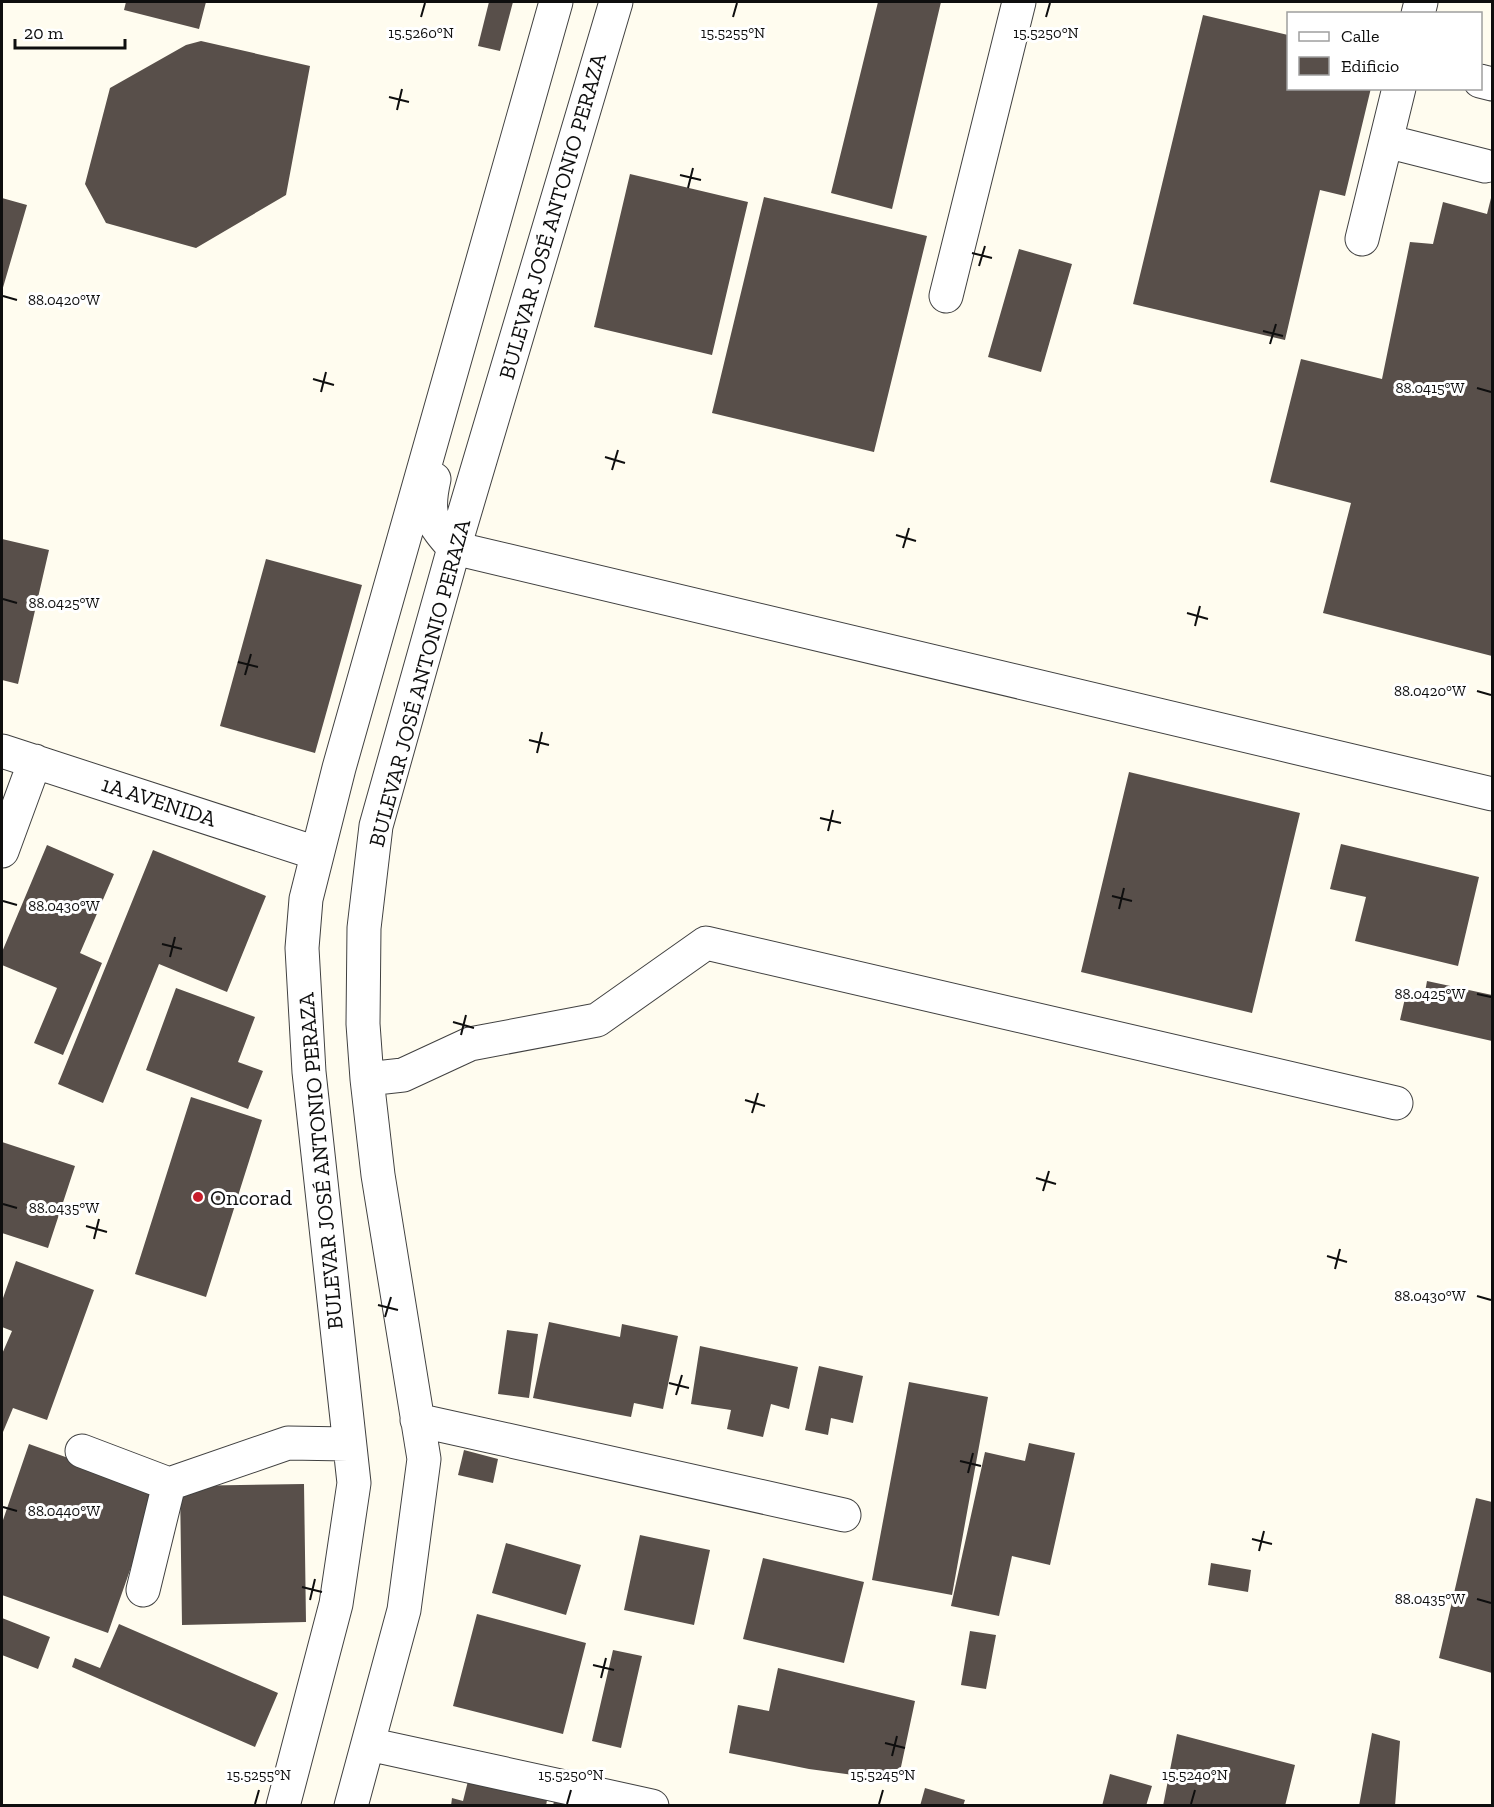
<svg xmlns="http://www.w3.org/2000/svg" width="1494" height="1807" font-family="'Zilla Slab',serif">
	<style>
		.building { fill: #584f4a }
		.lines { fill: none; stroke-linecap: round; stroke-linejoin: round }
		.minor-casing { stroke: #414141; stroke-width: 35 }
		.minor { stroke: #fff; stroke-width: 33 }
		.ticks { fill: none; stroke: #0e0e0e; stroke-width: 2 }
		.poi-dot { fill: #c71d2a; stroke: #fff; stroke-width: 2 }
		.labels { text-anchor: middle; stroke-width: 6; stroke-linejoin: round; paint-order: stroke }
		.street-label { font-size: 22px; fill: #0e0e0e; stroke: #fff }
		.poi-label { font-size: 22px; fill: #0e0e0e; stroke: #fff; text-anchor: start }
		.ticks-label { font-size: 15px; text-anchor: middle; fill: #0e0e0e; stroke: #fff; stroke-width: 6; stroke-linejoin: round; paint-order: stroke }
	</style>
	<rect width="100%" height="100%" fill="#fffcef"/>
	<path class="building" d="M126,2H206L199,29L124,10Z
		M489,2H513L500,51L478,46Z
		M878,2H941L892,209L831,193Z
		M1203,15L1288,35V88H1371L1345,196L1320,190L1285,340L1133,304Z
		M201,41L310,66L286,195L196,248L106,223L85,184L110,88L186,45Z
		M630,174L748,202L712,355L594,327Z
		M1492,194V656L1323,613L1351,503L1270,482L1301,359L1382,379L1410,242L1433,244L1443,202L1487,214Z
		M764,197L927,236L874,452L712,413Z
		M2,198L27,205L2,291Z
		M1019,249L1072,264L1041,372L988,357Z
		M2,539L49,550L18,684L2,680Z
		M266,559L362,585L315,753L220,726Z
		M1129,772L1300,813L1252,1013L1081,972Z
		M1341,844L1479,877L1458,966L1355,941L1366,897L1330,889Z
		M47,845L114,874L80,953L102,963L63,1055L34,1043L57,988L2,965V952Z
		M153,850L266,896L227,992L159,964L103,1103L58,1084Z
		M1427,981L1492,995V1041L1400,1020L1406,994L1424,998Z
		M176,988L255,1017L238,1062L263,1071L248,1109L146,1070Z
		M191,1097L262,1120L206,1297L135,1274Z
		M2,1142L75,1166L48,1248L2,1233Z
		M16,1261L94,1290L47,1420L13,1408L3,1432L2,1354L12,1331L2,1327V1301Z
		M549,1322L620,1337L622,1324L678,1336L663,1409L634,1403L631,1417L533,1398Z
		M507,1330L538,1334L529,1398L498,1394Z
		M700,1346L798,1367L789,1409L771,1404L763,1437L727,1429L731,1410L691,1404Z
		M819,1366L863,1376L853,1423L831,1418L828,1435L805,1430Z
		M909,1382L988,1397L952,1595L872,1580Z
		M1029,1443L1075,1453L1050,1565L1012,1556L999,1616L951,1606L985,1452L1025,1461Z
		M29,1444L158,1490L108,1633L2,1595V1523Z
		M464,1450L498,1459L493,1483L458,1475Z
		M304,1484L306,1622L182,1625L180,1486Z
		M1476,1498L1492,1502V1673L1439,1658Z
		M640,1535L710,1550L694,1625L624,1610Z
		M506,1543L581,1565L566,1615L492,1593Z
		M763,1558L864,1582L844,1663L743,1639Z
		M1211,1563L1251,1570L1248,1592L1208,1585Z
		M477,1614L586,1643L563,1734L453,1706Z
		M2,1618L50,1637L38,1669L2,1655Z
		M119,1624L278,1693L255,1747L72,1667L75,1658L100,1668Z
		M970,1631L996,1635L986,1689L961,1685Z
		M613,1650L642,1656L621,1748L592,1741Z
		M778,1668L915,1701L898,1781L809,1769L729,1753L738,1705L769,1711Z
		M1372,1733L1400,1741L1395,1806H1359Z
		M1177,1734L1295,1765L1285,1806H1163Z
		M1110,1774L1152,1786L1146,1806H1102Z
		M468,1781L547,1800L546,1806H451L452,1798L463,1801Z
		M925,1788L965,1800L963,1806H920Z
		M554,1801L570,1804L569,1806H553Z"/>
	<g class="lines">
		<defs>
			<path id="minor" d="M1418,14L1421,2
				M1480,81L1492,84
				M1386,141L1485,166
				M1362,239L1399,88
				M946,296L1019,2
				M434,479C426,515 431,522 454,548L1492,794
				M2,751L316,853
				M2,851L35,761
				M367,1079L403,1075L470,1044L597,1020L706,943L1396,1103
				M417,1420L844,1515
				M82,1451L169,1484
				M143,1590L169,1484L288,1443L348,1444
				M368,1744L652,1806
				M283,1806L336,1604L354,1483L309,1072L302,948L306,899L339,768L556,2
				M351,1806L404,1610L424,1459L378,1175L367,1079L363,1024L364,928L376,826L454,548L616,2"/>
		</defs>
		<use href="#minor" class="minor-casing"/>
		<use href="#minor" class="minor"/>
	</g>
	<path class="ticks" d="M421,17L425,3M733,17L737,3M1046,17L1050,3M389,97L409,102M397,110L402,89M680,175L701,180M688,188L693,168M972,253L992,258M979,266L985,246M3,296L17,300M1263,331L1283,336M1270,344L1276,324M313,379L334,385M1477,388L1491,392M321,392L326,372M605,457L625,463M612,470L618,450M896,535L916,541M903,548L909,528M3,599L17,603M1187,613L1208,619M1195,626L1200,606M238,662L258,667M245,675L251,654M1477,691L1491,695M529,740L549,745M537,753L542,732M820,818L841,823M828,831L833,810M1112,896L1132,901M3,901L17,905M1119,909L1124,888M162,944L182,949M170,957L175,937M1477,994L1491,997M453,1022L474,1028M461,1035L466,1015M745,1100L765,1106M752,1113L758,1093M1036,1178L1056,1184M1043,1191L1049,1171M3,1204L17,1208M86,1226L107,1232M94,1239L99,1219M1327,1256L1347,1262M1335,1269L1340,1249M1477,1296L1491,1300M378,1305L398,1310M385,1317L391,1297M669,1383L689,1388M676,1395L682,1375M960,1461L981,1466M968,1473L973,1453M3,1507L17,1511M1252,1539L1272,1544M1259,1551L1264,1531M302,1587L322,1592M1477,1599L1491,1603M310,1600L315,1579M593,1665L614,1670M601,1678L606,1658M885,1743L905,1748M892,1756L897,1736M255,1804L259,1790M567,1804L571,1790M879,1804L883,1790M1191,1804L1195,1790"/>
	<circle class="poi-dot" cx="198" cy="1197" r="6"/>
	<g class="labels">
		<g class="street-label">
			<text transform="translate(552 216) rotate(-74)" y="8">BULEVAR JOSÉ ANTONIO PERAZA</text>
			<text transform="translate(419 683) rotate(-75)" y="8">BULEVAR JOSÉ ANTONIO PERAZA</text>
			<text transform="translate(159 801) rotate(18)" y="8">1A AVENIDA</text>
			<text transform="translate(320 1161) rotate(-95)" y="8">BULEVAR JOSÉ ANTONIO PERAZA</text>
		</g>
		<g class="poi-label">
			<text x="210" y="1205">Oncorad</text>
		</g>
	</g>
	<g class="ticks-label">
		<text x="733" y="38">15.5255°N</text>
		<text x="1046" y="38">15.5250°N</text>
		<text x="421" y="38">15.5260°N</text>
		<text x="64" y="305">88.0420°W</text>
		<text x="1430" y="393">88.0415°W</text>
		<text x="64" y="608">88.0425°W</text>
		<text x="1430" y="696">88.0420°W</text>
		<text x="64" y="911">88.0430°W</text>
		<text x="1430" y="999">88.0425°W</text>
		<text x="64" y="1213">88.0435°W</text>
		<text x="1430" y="1301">88.0430°W</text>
		<text x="64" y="1516">88.0440°W</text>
		<text x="1430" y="1604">88.0435°W</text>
		<text x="259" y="1780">15.5255°N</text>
		<text x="571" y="1780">15.5250°N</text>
		<text x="883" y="1780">15.5245°N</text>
		<text x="1195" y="1780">15.5240°N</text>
	</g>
	<rect width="1494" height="1807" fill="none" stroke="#0e0e0e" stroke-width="6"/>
	<rect x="1287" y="12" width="195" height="78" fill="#ffffff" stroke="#9f9f9f" stroke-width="1.5"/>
	<rect x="1299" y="32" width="30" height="9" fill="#ffffff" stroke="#9f9f9f" stroke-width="1.5"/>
	<text x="1341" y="42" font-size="18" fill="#0e0e0e">Calle</text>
	<rect x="1299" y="57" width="30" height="18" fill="#584f4a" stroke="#9f9f9f" stroke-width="1.5"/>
	<text x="1341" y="72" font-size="18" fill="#0e0e0e">Edificio</text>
	<path d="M15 39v9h110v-9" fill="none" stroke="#0e0e0e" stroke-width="3"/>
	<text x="24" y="39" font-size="18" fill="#0e0e0e" stroke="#ffffff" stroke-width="4.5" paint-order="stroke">20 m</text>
</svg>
